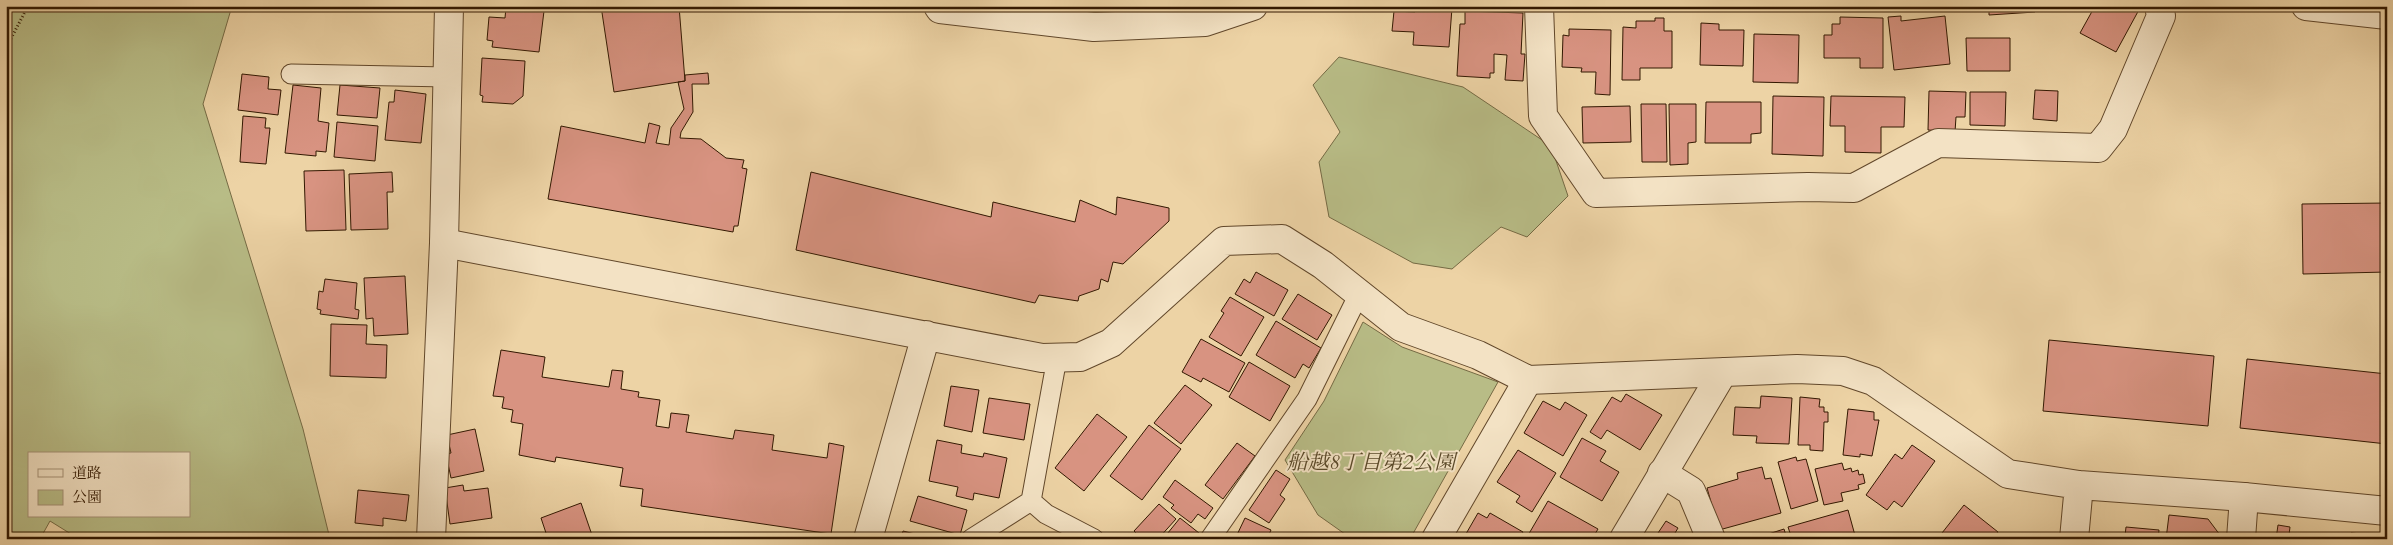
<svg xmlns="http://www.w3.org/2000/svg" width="2393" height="545" font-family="Cardo,'Noto Serif JP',serif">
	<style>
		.green { fill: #b8bc86; stroke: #756a44; fill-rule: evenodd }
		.building { fill: #d89381; stroke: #321801 }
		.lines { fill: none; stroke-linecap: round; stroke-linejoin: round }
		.service-casing { stroke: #61472a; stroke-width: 21 }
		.minor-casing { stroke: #61472a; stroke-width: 30 }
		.tertiary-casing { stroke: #61472a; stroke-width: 30 }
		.path { stroke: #321801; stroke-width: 3; stroke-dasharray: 1 2.5; stroke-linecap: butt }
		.service { stroke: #f3e2c4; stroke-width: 19 }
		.minor { stroke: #f3e2c4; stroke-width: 28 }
		.tertiary { stroke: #f3e2c4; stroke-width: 28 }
		.labels { text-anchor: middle; stroke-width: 4; stroke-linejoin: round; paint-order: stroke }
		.park-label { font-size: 21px; font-style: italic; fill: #5a4929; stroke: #f3e2c4 }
	</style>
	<rect width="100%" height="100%" fill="#edd3a5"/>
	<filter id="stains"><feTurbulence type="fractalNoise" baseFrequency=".004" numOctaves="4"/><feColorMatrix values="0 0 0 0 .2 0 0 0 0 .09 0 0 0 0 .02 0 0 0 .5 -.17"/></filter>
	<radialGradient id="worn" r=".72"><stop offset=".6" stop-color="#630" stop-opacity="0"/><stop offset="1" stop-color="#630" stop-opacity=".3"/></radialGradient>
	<path class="green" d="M6,6H232L203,104L303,429L330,539H79L50,521L40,539H6ZM29,454H189V516H29Z
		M1339,57L1463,87L1551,146L1568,196L1527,237L1501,227L1452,269L1413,263L1329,217L1319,162L1340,132L1313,85Z
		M1363,322L1402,347L1498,382L1410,539H1352L1318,515L1285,460L1324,401Z"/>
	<path class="building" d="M601,6H679L685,81L614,92Z
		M1416,6L1452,8L1449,47L1413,45L1414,32L1392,31L1394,11L1415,12Z
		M1989,6H2034L2035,12L1989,15Z
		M2095,6H2141L2116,52L2080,33Z
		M506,7L544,11L539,52L492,47L493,41L487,40L489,17L505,18Z
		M1465,11L1523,13L1521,54H1525L1523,81L1505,80L1507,55L1494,54V73H1490V78L1457,76L1460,24H1465Z
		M1901,16V21L1945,16L1950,64L1894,70L1888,17Z
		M1840,17L1883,18V68H1860V58H1824V35H1832V24H1840Z
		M1655,18H1664V31H1672V68H1640V80H1622L1623,27L1636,28V21H1655Z
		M1701,23L1719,24V30H1744L1743,66L1700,65Z
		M1569,29L1611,30L1610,95L1595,94L1596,72H1581L1582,68L1562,67L1563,35L1569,36Z
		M1754,34L1799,35L1798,83L1753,82Z
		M1966,38H2010V71H1967Z
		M482,58L525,61L523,96L513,104L482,102L483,96L480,95Z
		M708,73L709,84H692L693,112L681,132L680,138L701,139L726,158L744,160L742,168L747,169L738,226H734L733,232L548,199L561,126L645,143L649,123L660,126L656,143L669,145L671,128L684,109L678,82L685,81V75Z
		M242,74L269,77L268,89L281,90L278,115L238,110Z
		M293,85L321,88L318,121L329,123L326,152L316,151V156L285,153Z
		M340,85L380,88L377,118L337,115Z
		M395,90L426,94L421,143L385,140L389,102H394Z
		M2035,90L2058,91L2057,121L2033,119Z
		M1929,91L1966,92L1965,117H1956L1955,132L1928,130Z
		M1970,92H2006L2005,126L1970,125Z
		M1773,96L1824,97L1823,156L1772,154Z
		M1831,96L1905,97L1904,127H1881V153L1845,152V126H1830Z
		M1706,102H1761V133L1751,134V143H1705Z
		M1641,104H1666L1667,162H1642Z
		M1669,104H1696V142L1688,143V164L1670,165Z
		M1630,106L1631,142L1583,143L1582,107Z
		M243,116L266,118L265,128H270L266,164L240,162Z
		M337,122L378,126L375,161L334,157Z
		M344,170L346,230L306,231L304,171Z
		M392,172L393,192H387L388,229L351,230L349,174Z
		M811,172L991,217L993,202L1075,222L1080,200L1116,215L1117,197L1169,208V221L1123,264L1113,262L1108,282L1101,279L1099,289L1079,296L1078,301L1039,295L1035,303L796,250Z
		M2387,203V272L2303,274L2302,204Z
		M1256,272L1288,290L1274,316L1235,294L1244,279L1250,283Z
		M405,276L408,334L374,336L373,318L366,319L364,278Z
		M325,279L357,283L355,309L359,310L358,319L320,314L321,310L317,309L319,291L323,292Z
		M1298,294L1332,315L1317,340L1282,319Z
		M1230,297L1264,317L1241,356L1209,337L1224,313L1221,311Z
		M1276,321L1321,348L1309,368L1303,364L1295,378L1256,355Z
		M331,324L367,325L366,344L387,345L386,378L330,376Z
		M1201,339L1245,363L1229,392L1203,378L1201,382L1182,372Z
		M2049,340L2214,356L2208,426L2043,411Z
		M501,350L545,357L542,377L609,387L612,370L623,371L621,389L639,392L638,397L660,400L656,426L669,428L671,413L689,415L686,432L733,439L735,430L774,435L772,450L827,458L829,443L844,446L831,534L641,506L643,489L620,486L623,468L556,457L555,462L519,455L523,424L511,422L513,410L502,408L504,397L493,396Z
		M2247,359L2387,374V444L2240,428Z
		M1249,362L1290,386L1270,421L1229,397Z
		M1185,385L1212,405L1181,444L1154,423Z
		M951,386L979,390L972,432L944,426Z
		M1626,394L1662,415L1640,450L1607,430L1601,439L1590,432L1612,397L1621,402Z
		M1761,396L1792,398L1789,444L1756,443L1757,436L1733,435L1735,407L1760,408Z
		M1800,397L1820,399L1819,407H1824V412H1828V422H1824L1823,451L1810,450V445H1798Z
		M989,398L1030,404L1024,440L983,433Z
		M1543,401L1560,410L1565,402L1587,415L1563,456L1524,433Z
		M1848,409L1874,412V420H1879L1872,456L1860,454V457L1843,455Z
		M1097,414L1127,437L1084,491L1055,468Z
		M1149,425L1181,449L1142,500L1110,476Z
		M475,429L484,471L451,478L446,454L451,453L447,435Z
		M1582,438L1606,451L1600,461L1619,472L1602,501L1560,477Z
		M937,440L962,445L961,453L983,457L984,453L1007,458L999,498L974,493L973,500L956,496L958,487L929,481Z
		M1237,443L1255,456L1223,499L1205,485Z
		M1912,445L1935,461L1902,507L1894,501L1887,510L1866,495L1895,454L1902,459Z
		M1518,450L1556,473L1532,512L1516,502L1520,496L1497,482Z
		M1796,457L1797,461L1806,459L1818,501L1791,509L1778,462Z
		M1842,463L1844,470L1851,468L1852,472L1858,470L1859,475L1863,474L1865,483L1858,485L1859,489L1841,493L1843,501L1824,505L1815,469Z
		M1762,467L1765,479L1771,478L1781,513L1719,530L1707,488L1738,479L1737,473Z
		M1276,470L1290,479L1280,495L1285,499L1269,523L1249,510Z
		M1175,480L1213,508L1205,519L1198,514L1191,523L1171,508L1174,505L1163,497Z
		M463,485L464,491L488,488L492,518L450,524L445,488Z
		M358,490L409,495L406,521L383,518V526L355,523Z
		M918,496L967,510L960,535L910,521Z
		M1548,501L1598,529L1592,539H1530L1527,537Z
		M581,503L593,538L530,539L546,533L541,518Z
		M1159,504L1176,519L1158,539H1142L1134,531Z
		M1964,505L1998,532L1993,539H1949L1942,533Z
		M1848,510L1856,539H1792L1788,527Z
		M1478,513L1487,518L1490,513L1523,532L1518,539H1463Z
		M2169,515L2208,519L2223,539H2166Z
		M1180,518L1199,533L1194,539H1163Z
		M1245,518L1271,530L1267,539H1235Z
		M1666,521L1678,528L1675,533L1685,539H1654Z
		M2278,525L2290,527L2289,535L2326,539H2276Z
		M2126,527L2159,530L2158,539H2117L2118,535L2125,536Z
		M1784,529L1787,539H1753Z
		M903,531L935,539H901Z
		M2351,533L2383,536L2382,539H2350Z"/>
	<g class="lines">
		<defs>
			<path id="service" d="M291,74L448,77
				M1057,358L1031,501L1046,514L1094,539
				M971,539L1031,501
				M1210,539L1307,399L1359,294"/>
			<path id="minor" d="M938,6L940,9L1094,27L1205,22L1253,6
				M1539,6L1543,116L1596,193L1808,187L1854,188L1938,143L2098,148L2113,129L2161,16L2159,6
				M2306,6L2387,15
				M1662,473L1691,491L1711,539
				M431,539L444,243L449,6
				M1436,539L1528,380
				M2241,539L2244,497"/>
			<path id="tertiary" d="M444,243L1042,358L1080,357L1111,343L1224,241L1282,239L1323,265L1401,327L1478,355L1528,380L1797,369L1843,371L1873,381L2008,474L2079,485L2244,497L2387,511
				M868,539L926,335
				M1624,539L1723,372
				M2074,539L2079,485"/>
		</defs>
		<use href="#service" class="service-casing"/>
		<use href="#minor" class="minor-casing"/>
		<use href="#tertiary" class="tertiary-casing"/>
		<path class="path" d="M6,48L28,6"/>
		<use href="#service" class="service"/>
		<use href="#minor" class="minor"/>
		<use href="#tertiary" class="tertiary"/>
	</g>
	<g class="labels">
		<g class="park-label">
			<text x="1371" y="469">船越8丁目第2公園</text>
		</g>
	</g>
	<rect width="2393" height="545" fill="none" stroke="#edd3a5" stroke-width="25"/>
	<rect x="8" y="8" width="2378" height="530" fill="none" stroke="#321801" stroke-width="2.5"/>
	<rect x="12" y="12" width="2368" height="520" fill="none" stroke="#321801"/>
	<rect x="28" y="452" width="162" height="65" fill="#f3e2c4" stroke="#a69176"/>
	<rect x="38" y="469" width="25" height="8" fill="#f3e2c4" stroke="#a69176"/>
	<text x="72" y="478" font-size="15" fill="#321801">道路</text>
	<rect x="38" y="490" width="25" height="15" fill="#b8bc86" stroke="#a69176"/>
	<text x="72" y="502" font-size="15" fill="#321801">公園</text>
	<rect width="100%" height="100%" filter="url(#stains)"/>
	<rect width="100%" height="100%" fill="url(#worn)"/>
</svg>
